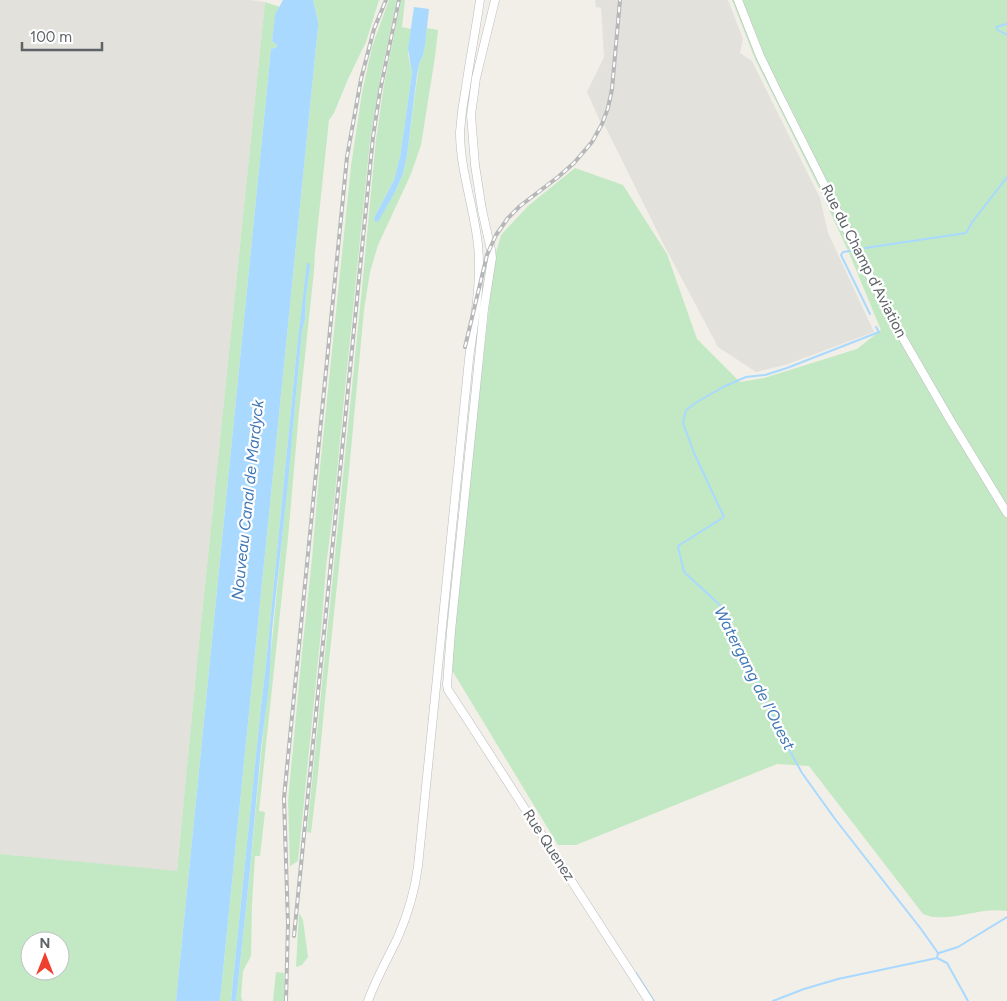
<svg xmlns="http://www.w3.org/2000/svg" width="1007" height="1001" font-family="Figtree,sans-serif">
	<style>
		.industrial { fill: #e2e1db }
		.green { fill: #c3e9c4; fill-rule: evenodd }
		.water { fill: #a9d9ff }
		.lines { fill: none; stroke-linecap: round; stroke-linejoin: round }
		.stream { stroke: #a9d9ff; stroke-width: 2 }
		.minor-casing { stroke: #b9bcc1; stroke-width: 9 }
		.minor { stroke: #fff; stroke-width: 8 }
		.rail-casing { stroke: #b6b7b8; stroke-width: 4 }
		.rail { stroke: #fff; stroke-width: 2; stroke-dasharray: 5.5; stroke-linecap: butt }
		.labels { text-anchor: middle; stroke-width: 4.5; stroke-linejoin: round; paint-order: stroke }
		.street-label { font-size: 15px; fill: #5e6368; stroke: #fff }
		.water-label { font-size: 16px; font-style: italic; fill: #4179b7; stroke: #fff }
	</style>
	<rect width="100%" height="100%" fill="#f1efe7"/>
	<path class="industrial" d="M0,0H250L265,2L198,653L177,872L0,854Z
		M595,0H728L743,39L740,53L752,61L820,198L828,233L874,332L785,365L756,372L718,347L664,245L605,126L600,121L587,92L604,57L601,8L596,7Z"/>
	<path class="green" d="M313,0H379L366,42L348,79L334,113L329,120L315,252L314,271L299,412L288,538L259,811L265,812L260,856H255L252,904L251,956L243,971L241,997L243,1001H236L249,879L298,373L302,331L305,319L306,295L310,267L297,348L266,664L261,706L231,1001H220L318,27V21Z
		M389,0H397L381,74L370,141L344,399L334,504L326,567L321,631L298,861L290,866L288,801L302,652L312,559L318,487L351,166L362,93L372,47Z
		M401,0H405L402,27L411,29L408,54L412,73L400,157L394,180L374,218L395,192L403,174L407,156L419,64L423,55L427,28L438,30L435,57L421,145L411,174L378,245L370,272L364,310L349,471L326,690L317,783L311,833L307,832L362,288L376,139L384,85Z
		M732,0H1007V911C983,907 959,919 935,917C931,917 927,915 923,914L809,766L777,764L576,845H558L447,662L469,486L491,290L495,256L501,235L528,206L575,168L623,185L667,254L697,339L740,382L764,378L857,349L881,330L849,253L822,194L755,59Z
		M265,2L280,7L275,19L272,41L277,45V47L271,49L176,1001H0V854L177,871L198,653ZM30,941H60V971H30Z
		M299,913L303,920L308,957L302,965L296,967Z
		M276,972L284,973V1001H273Z"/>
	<path class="water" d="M283,0H313L318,21V27L220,1001H176L271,49L277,47V45L272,41L275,15Z
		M414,7L429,9L425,45L423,55L419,64L417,75L407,156L403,174L395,192L378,222L375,221L374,218L394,180L400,157L412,73L408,49Z
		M307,263H309L310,267L306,295L305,319L302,331L298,373L287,492L272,631L269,684L261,748L249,879L236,1001H231L261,706L266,664L297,348Z"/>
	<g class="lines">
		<path class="stream" d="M1007,24L996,27L998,30L1007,35
			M865,248L966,233L973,221L1007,177
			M850,251L843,252L841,255L870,314
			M876,327L879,332L787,368L765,375L746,377L723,387L697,402L686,410L683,423L694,453L724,517L678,546L684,572L720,605L737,638L781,735L802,773L835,819L921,929L938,953L937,958L947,963L968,1001
			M939,953L958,947L1007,917
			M636,973L654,1001
			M773,1001L804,989L838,979L937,958"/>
		<defs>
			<path id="minor" d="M495,0L476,78L471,115L475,165L482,210L491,250L492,258L484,309L451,631L447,685L448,690L467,719L649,1001
				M738,0L760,56L776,89L890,316L949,418L1007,513
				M368,1001C376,979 388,958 398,937C408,914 415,890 418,866L469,359C474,321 482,283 478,245C474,207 460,170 460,132C461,117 463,102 466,87C470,58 476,29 480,0"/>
		</defs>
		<use href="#minor" class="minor-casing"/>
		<use href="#minor" class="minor"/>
		<defs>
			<path id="rail" d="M465,347L487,255L496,235L508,218L520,206L558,177L574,163L592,142L602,124L608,108L612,89L620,0
				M294,936L373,137L380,91L399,0
				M286,1001L288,924L284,798L347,157L361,79L374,29L386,0"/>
		</defs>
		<use href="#rail" class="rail-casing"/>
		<use href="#rail" class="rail"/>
	</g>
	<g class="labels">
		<g class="street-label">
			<text transform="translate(864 261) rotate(63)" y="5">Rue du Champ d'Aviation</text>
			<text transform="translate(549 845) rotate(57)" y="5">Rue Quenez</text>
		</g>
		<g class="water-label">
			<text transform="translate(247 500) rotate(-84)" y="6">Nouveau Canal de Mardyck</text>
			<text transform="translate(755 678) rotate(63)" y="6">Watergang de l'Ouest</text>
		</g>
	</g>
	<g transform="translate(45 956)"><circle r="24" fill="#ffffff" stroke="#bfc1c3"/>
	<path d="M0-4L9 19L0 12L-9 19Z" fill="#ef3f2f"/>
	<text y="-8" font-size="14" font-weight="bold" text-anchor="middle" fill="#5e6368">N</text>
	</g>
	<path d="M22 42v8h80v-8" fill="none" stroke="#5e6368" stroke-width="2.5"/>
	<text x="30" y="42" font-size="15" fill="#5e6368" stroke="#ffffff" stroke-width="4" paint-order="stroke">100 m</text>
</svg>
